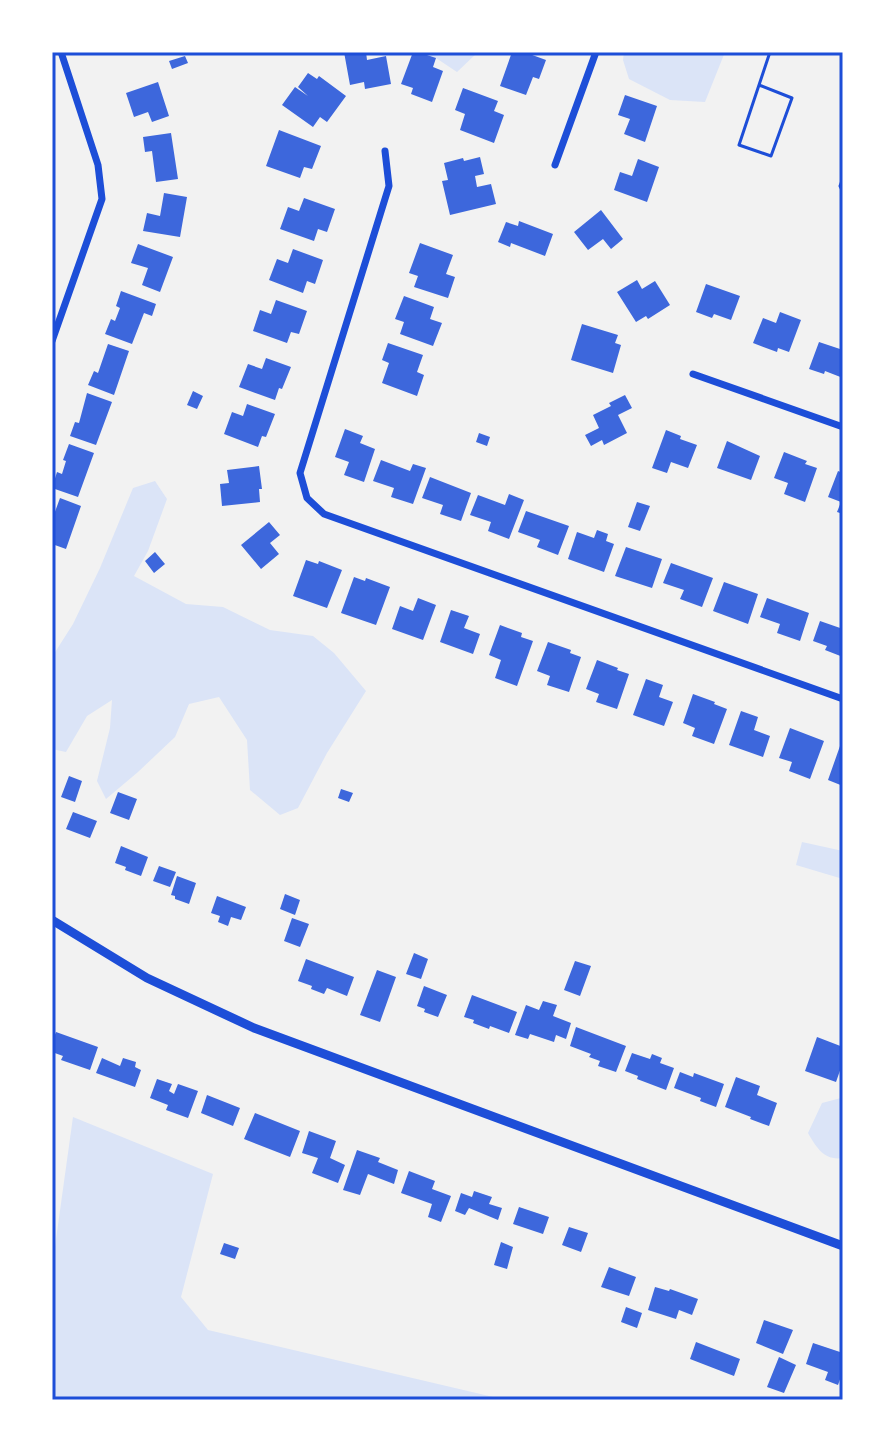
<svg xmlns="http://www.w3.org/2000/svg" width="895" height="1452" font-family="'Fira Sans Condensed',sans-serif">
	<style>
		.green { fill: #dbe4f7 }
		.building { fill: #3d67dc }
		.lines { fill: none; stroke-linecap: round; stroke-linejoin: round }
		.service { stroke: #1d4ed8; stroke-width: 3 }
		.minor { stroke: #1d4ed8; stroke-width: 7 }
		.secondary { stroke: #1d4ed8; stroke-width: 9 }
		.neatline { fill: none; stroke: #1d4ed8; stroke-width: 3 }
	</style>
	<rect width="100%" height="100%" fill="#f2f2f2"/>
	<path class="green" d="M418,52H478L457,72L436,58Z
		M624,52H725L705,102L670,100L629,79L623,60Z
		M155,481L167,499L148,551L134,576L186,604L223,607L270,630L313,636L334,653L366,691L327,753L298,808L280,815L250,790L247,740L219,697L189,704L175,737L138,772L106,799L97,781L110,728L112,700L87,716L66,752L52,749V657L73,624L100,568L133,488Z
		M802,842L843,851V879L796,865Z
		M843,1095V1158C824,1161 816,1147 808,1133L822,1103L841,1098Z
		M73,1117L213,1174L181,1297L208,1330L506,1400H52V1268Z"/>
	<path class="building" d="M344,52H366L367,60L386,56L391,84L365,89L364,82L350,85Z
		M413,52H418L436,58L433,67L443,71L432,102L411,94L413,88L401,84Z
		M512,52H524L546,60L539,79L533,77L526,95L500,86Z
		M185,56L188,63L172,69L169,61Z
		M308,73L317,79L319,76L346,96L327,122L320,117L313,127L282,105L295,87L308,96L298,87Z
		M158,82L169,116L152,122L148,112L134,117L126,93Z
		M463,88L498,101L494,111L504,115L494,143L460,130L465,114L455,110Z
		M625,95L657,106L645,142L624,134L630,119L618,115Z
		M279,130L321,146L312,169L304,167L300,178L266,166Z
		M171,133L178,179L156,182L152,151L145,152L143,137Z
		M480,157L484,174L475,176L477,187L491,184L496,204L450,215L442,181L448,180L444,163L463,158L464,161Z
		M638,159L659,167L647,202L614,190L620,172L632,176Z
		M164,193L187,197L180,237L143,231L147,213L160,216Z
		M304,198L335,209L327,232L318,229L314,241L280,229L288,207L299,211Z
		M601,210L623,239L611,249L603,239L588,250L574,232Z
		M519,221L553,234L545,256L511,243L510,247L498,242L506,222L518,226Z
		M420,243L453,255L446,274L455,277L448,298L414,287L418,276L409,273Z
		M138,244L173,257L160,292L142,285L148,268L131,263Z
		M293,249L323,260L315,284L307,281L303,293L269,280L277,259L288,263Z
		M637,280L642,289L655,281L670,305L648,319L646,316L636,322L617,292Z
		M706,284L740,296L731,320L714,314L712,318L696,312Z
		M121,291L156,304L152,316L144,313L132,344L105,334L111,319L115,321L120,308L116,306Z
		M404,296L434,307L430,319L442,323L433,346L400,334L404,322L395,319Z
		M276,300L307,311L299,334L291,332L287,343L253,331L260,310L271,314Z
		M780,312L801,320L789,352L778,348L777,352L753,343L763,318L776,323Z
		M582,324L618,335L615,343L621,345L613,373L571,360Z
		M819,342L843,350V378L825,371L824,374L809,369Z
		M388,343L423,355L417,372L424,375L417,396L382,383L389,363L382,360Z
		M108,344L129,351L114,395L88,385L94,371L98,373Z
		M266,358L291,367L282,389L279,388L275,400L239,387L248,364L262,369Z
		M193,391L203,396L197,409L187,405Z
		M87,393L112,402L96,445L70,436L75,422L79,423Z
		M625,395L632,408L618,415L627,433L604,445L602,440L591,446L585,435L599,428L593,415L611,406L609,403Z
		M247,404L275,414L266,437L262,436L258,447L224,434L232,412L243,416Z
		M345,429L363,436L360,443L375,449L364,482L344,475L349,462L335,457Z
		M666,430L681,436L680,439L697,445L688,468L671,462L667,473L652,468Z
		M479,433L490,437L487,446L476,442Z
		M727,441L760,456L751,480L717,468Z
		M69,444L94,453L78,497L52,488L57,472L62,474L66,461L63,460Z
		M784,452L807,461L805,464L817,468L805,502L784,494L788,483L774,478Z
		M381,460L410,471L413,464L426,468L413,504L391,497L394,488L373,481Z
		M259,466L262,489H259L260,502L222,506L220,484L229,483L227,470Z
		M838,471L843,473V514L837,512L841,502L828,497Z
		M430,477L471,493L461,521L440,514L443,505L422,498Z
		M509,494L524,500L509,539L488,531L491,522L470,515L478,495L505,505Z
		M60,498L81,506L66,549L52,544V520Z
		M637,502L650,506L640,531L628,527Z
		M526,511L569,526L558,555L537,547L540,540L518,532Z
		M269,522L280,535L270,543L279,554L261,569L241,545Z
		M597,530L608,534L606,541L614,544L604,572L568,559L577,532L594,538Z
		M626,547L662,559L652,588L615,576Z
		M155,552L165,564L154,573L145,561Z
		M306,560L318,564L319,561L342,570L327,608L293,596Z
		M671,563L713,578L702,607L680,599L684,590L663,583Z
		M354,577L365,581L366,578L390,587L376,625L341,613Z
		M724,582L758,594L748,624L713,611Z
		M418,598L436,605L423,640L392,629L400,606L413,611Z
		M767,598L809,613L800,641L777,633L780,624L760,617Z
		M451,610L469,616L464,628L480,634L473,654L440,642Z
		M820,621L843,629V657L825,650L827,646L813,641Z
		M500,625L522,633L521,637L533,641L517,686L495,678L501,660L489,655Z
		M548,642L571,650L570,653L581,657L569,692L547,685L550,676L537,671Z
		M597,660L618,668L617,670L629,674L617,709L596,702L599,694L586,689Z
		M646,679L663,685L659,697L673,702L664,726L633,715Z
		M693,694L715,702L714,704L727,709L714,744L692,736L695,728L683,723Z
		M741,711L758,717L754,730L770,736L763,757L729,745Z
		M790,728L824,741L810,779L789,771L792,762L779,758Z
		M840,746L843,747V786L828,780Z
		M69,776L82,781L75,802L61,797Z
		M341,789L353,793L349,802L338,798Z
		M118,792L137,799L129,820L110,813Z
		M73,812L97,821L90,838L66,829Z
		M121,846L148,857L141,876L125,870L126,867L115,863Z
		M159,866L176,872L170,887L153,881Z
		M177,876L196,883L189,904L175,899V896L171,895Z
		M285,894L300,900L295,915L280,909Z
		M217,896L246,907L241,920L231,917L228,926L218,922L220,916L211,913Z
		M292,918L309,924L300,947L284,941Z
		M414,953L428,959L421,979L406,974Z
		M306,959L354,977L347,996L327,988L324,994L311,989L312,986L298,981Z
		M575,961L591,966L580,996L564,990Z
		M377,970L396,977L380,1022L360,1015Z
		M424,986L447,995L438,1017L424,1012L425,1009L417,1006Z
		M472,995L517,1012L509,1033L490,1026L489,1029L473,1023L474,1020L464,1017Z
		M543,1001L557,1005L553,1016L571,1023L566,1039L556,1035L554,1042L530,1034L528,1039L515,1035L526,1005L539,1010Z
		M576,1027L626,1046L616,1072L598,1066L600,1061L589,1057L591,1054L570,1046Z
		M56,1032L98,1047L90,1070L61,1060L63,1056L52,1052V1042Z
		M817,1037L843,1047V1062L836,1082L805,1071Z
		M632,1053L650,1059L652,1054L662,1058L660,1063L674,1068L666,1090L637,1079L638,1076L625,1071Z
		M102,1058L120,1066L123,1058L136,1062L135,1067L141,1070L135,1087L96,1073Z
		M680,1072L693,1077L694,1073L724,1084L716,1107L700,1101L701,1098L674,1088Z
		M736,1077L760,1086L757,1095L777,1103L769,1126L750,1119L751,1117L725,1107Z
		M157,1079L172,1084L169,1091L174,1094L178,1084L198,1091L188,1118L166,1110L168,1105L150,1098Z
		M207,1095L240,1108L233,1126L201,1113Z
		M255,1113L300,1131L290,1157L244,1139Z
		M309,1131L336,1141L330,1158L345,1165L338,1183L312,1173L318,1158L302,1153Z
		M357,1150L380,1158L378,1162L398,1170L394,1184L368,1174L360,1195L343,1190Z
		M409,1171L435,1181L432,1189L451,1196L441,1222L428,1217L432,1204L401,1193Z
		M474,1191L492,1197L489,1204L502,1208L498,1220L469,1208L465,1215L455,1211L461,1193L472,1197Z
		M519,1207L549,1217L543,1234L513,1224Z
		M569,1227L588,1233L581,1252L562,1245Z
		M501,1242L513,1247L507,1269L494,1265Z
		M224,1243L239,1248L235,1259L220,1254Z
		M609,1267L636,1277L629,1296L601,1287Z
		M655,1287L669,1291L670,1289L698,1299L692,1315L679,1310L676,1319L648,1310Z
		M626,1307L642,1313L637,1328L621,1322Z
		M764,1320L793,1330L783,1354L756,1343Z
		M696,1342L740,1359L734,1376L690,1359Z
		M813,1343L843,1353V1371L838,1385L825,1380L828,1372L806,1364Z
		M779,1357L796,1365L784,1393L767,1387Z"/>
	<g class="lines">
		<path class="service" d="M759,85L792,98L771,156L739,145L770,52
			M843,178L840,186L843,192"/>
		<path class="minor" d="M385,151L389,186L300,473L307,498L324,514L843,699
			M555,165L596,52
			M52,341L102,199L98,165L61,52
			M693,374L843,427"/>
		<path class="secondary" d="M52,920L147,978L254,1028L843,1246"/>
	</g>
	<rect width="895" height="1452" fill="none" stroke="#ffffff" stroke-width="108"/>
	<rect x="54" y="54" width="787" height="1344" class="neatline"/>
</svg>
